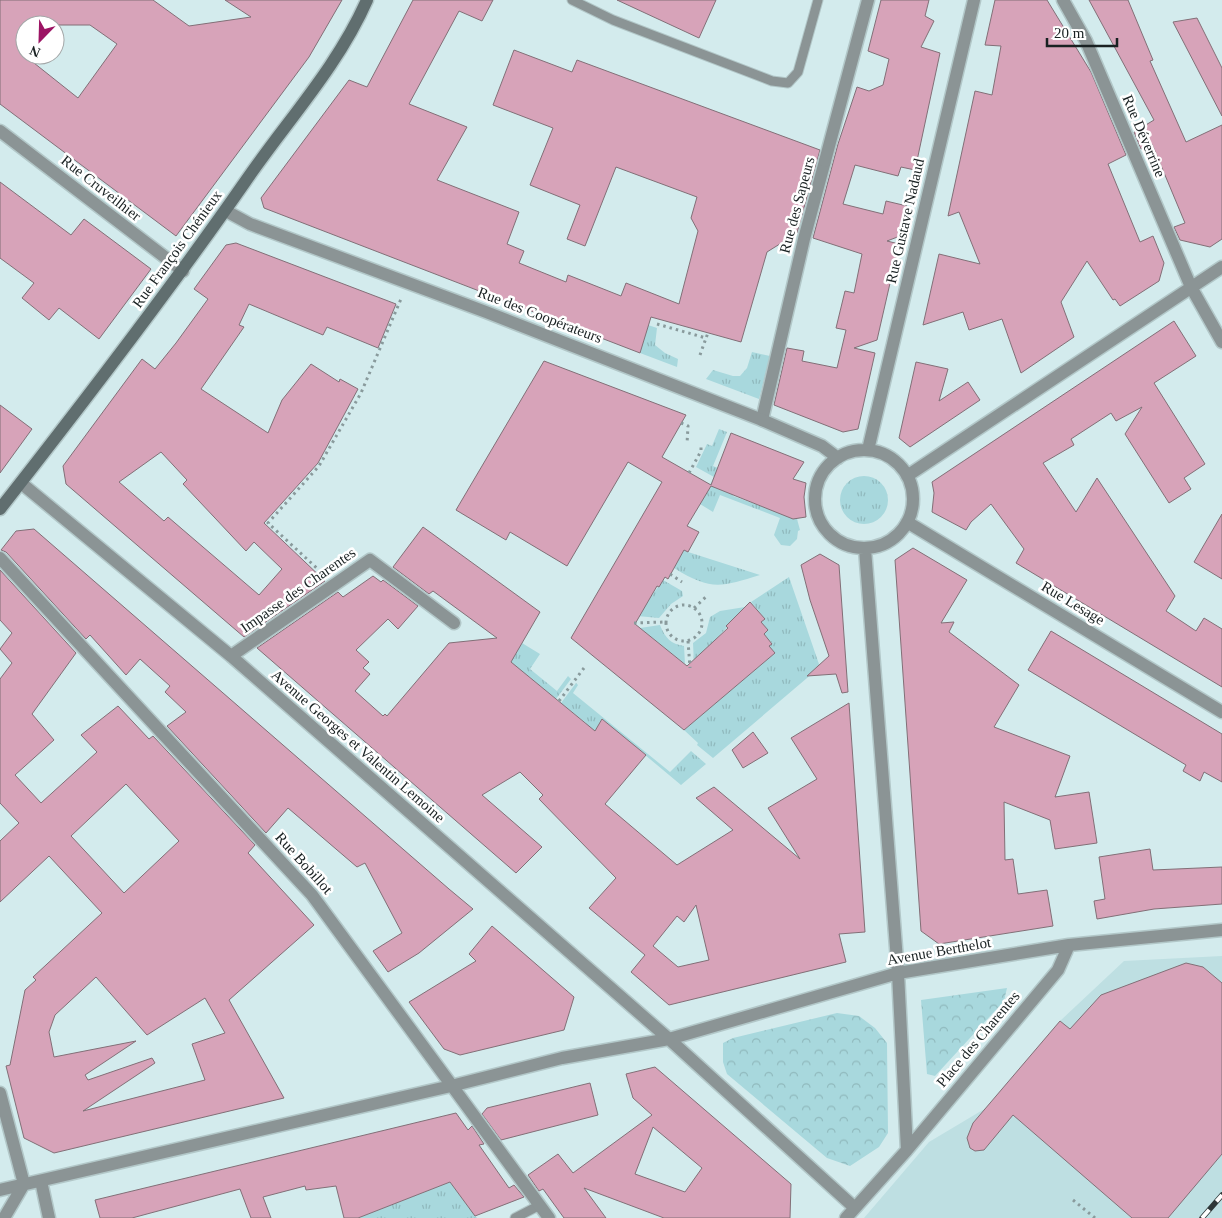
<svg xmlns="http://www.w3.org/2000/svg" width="1222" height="1218" font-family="'Times New Roman',serif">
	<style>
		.built { fill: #bedfe2 }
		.grass { fill: url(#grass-tufts) }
		.park { fill: url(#park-crowns) }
		.building { fill: #d7a3b9; stroke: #826f77; fill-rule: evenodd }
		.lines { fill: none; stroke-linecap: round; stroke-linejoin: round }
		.service-casing { stroke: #b2c7c8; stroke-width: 11 }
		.pedestrian-casing { stroke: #b2c7c8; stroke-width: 15 }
		.minor-casing { stroke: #b2c7c8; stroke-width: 15 }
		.secondary-casing { stroke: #b2c7c8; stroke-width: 15 }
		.path { stroke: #899a9c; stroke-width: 3; stroke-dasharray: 2.5 4; stroke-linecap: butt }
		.service { stroke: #8b9495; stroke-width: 9 }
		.pedestrian { stroke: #8b9495; stroke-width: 12 }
		.minor { stroke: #8b9495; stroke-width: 12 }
		.secondary { stroke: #606e6f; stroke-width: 12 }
		.rail-casing { stroke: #2d3738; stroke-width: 5.5 }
		.rail { stroke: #fff; stroke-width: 4; stroke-dasharray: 11; stroke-linecap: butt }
		.labels { text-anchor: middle; stroke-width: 5; stroke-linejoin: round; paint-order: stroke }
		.street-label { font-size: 15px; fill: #192122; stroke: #fff }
	</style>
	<defs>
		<pattern id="grass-tufts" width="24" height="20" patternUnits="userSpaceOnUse" patternTransform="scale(1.25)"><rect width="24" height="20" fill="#a8d8dd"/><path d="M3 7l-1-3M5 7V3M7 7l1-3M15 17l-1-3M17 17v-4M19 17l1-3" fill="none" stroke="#90b9bd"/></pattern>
		<pattern id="park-crowns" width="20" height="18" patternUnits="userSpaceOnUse" patternTransform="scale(1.25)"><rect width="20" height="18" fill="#a8d8dd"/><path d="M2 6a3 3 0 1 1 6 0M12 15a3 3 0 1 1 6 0" fill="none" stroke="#90b9bd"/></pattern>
	</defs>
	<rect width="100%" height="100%" fill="#d3ebed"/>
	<path class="built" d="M1222,956V1218H864L929,1142L986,1108L1060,1021L1124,961Z"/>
	<path class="grass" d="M648,325L657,328L655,345L665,353L678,359L677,367L640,353Z
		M752,352L770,356L759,399L706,379L713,370L733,376H740L747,368Z
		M719,429L727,432L713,466L743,478L733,496L797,519L800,530L798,531L797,539L790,546L781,545L774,535L780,518L720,495L713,512L700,504L714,477L696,467L707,444L712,446Z
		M840 500a24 24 0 1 1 48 0a24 24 0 1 1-48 0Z
		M684,550L688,552L760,575C721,587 711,591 674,568Z
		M789,577L820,667L713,758L697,745L698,743L684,730L775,653L769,646L772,643L764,634L768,630L761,622L765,619L751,602Z
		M663,580L682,591L683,596L671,604L659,618L637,616Z
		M745,607L694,664L693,643L706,633L710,617L720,611Z
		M660,625C665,638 671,644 684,646L685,664L640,628Z
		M522,643L540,654L530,669L557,691L568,676L571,679L556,699L526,674L498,707L559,756L586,723L561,703L576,683L578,685L573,693L670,772L691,751L706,764L681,785L602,719L556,797L476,720Z
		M450,1182L477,1218H358Z"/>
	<path class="park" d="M1007,988L1004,1001L935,1076L927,1074L921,1000Z
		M837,1013L859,1016L875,1028L887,1043L888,1133L879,1147L850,1166L827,1158L727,1074L723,1062V1043L733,1038Z"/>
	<path class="building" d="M0,0H153L189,26L251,17L225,0H342L309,57L176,236L0,104ZM25,25H90L117,44L78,98L29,59L33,55H25Z
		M413,0H493L482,21L459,11L409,104L467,127L437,180L519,212L507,244L524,251L519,263L566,282L568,275L621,296L626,283L679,304L698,231L691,218L697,197L616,167L585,246L567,239L580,205L530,185L553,128L493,105L514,50L572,72L577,60L820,150L797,233L787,231L783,242L767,252L741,342L651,317L640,353L264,208L261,198L349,80L367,87Z
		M617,0H716L699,38Z
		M881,0H929L925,16L934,21L921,47L940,53L915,170L901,167L898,176L855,165L843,204L883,214L886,201L907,206L900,236L887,241L899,244L877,340L854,348L875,353L858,429L843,432L774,405L787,348L804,351L802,361L837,368L846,330L836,328L845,291L854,293L862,254L813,238L838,144L857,87L869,91L883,85L889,59L868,51Z
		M995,0H1047L1091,72L1126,155L1108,164L1140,242L1153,236L1164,263L1159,281L1120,306L1115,299L1113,300L1087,261L1061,302L1074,337L1021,373L1002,319L969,330L963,312L923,325L939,254L980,264L959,212L948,216L975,91L992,95L1001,46L985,45Z
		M1089,0H1128L1153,60L1150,61L1186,142L1222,125V239L1210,247L1180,240L1174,227L1185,223L1152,144L1141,149L1134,132L1154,120Z
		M1197,18L1222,68V116L1173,22Z
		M0,182L71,235L84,219L151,269L99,339L59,308L49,320L22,298L34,283L0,258Z
		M236,243L396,304L378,348L327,327L323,335L249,304L239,325L244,327L201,389L268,433L282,400L311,364L339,382L340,379L358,389L318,463L264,523L325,581L244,637L66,484L63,466L142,359L155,369L176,343L208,299L194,289L226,245ZM161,452L187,480L183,484L246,551L254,542L282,569L259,595L168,517L164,521L119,482Z
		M1174,321L1196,356L1154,383L1205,464L1184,478L1191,489L1169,503L1125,434L1142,407L1116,421L1111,413L1071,439L1074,445L1043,463L1076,512L1097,478L1175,596L1166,611L1196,631L1204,618L1222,629V687L1016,563L1024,549L991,504L971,522L966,530L932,512L934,493L932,482Z
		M544,361L686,415L662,457L711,485L731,433L804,462L793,479L806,483L804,497L806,517L793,519L711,486L687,526L699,532L688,552L684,550L668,579L665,577L659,587L657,586L635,624L687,666L728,628L726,626L750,602L765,619L761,622L768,630L764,634L772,644L769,646L775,653L684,730L571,638L662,482L628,462L567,566L510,532L506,540L456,510Z
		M916,362L948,369L939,401L968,382L980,400L910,447L899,438Z
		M0,405L32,429L0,473Z
		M1222,514V579L1194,562Z
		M423,527L540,612L511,662L595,731L602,719L646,755L605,804L677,865L733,830L696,798L714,787L800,859L768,808L817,779L791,738L849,703L865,932L839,934L846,962L669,1005L631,972L645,955L589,908L616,878L539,799L543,795L520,772L482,795L542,847L516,873L257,648L338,592L343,597L373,576L381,582L383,580L418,606L398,629L388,619L356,650L369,662L363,668L370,674L355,691L383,716L385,714L387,716L449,643L497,638L433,591L429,594L393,567ZM696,905L709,960L678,967L653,946L677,916L684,922Z
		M34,529L449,889L473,909L419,953L388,972L373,951L402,933L365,863L357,867L288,808L266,833L167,726L186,712L165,692L170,686L140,659L126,675L90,635L86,639L6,552L1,550L16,531Z
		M913,548L967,580L941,623L954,622L949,632L1019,685L994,727L1070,756L1055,797L1089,792L1097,843L1055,849L1050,820L1004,802L1005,860L1013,859L1018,894L1047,890L1053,926L939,944L921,931L895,560Z
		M820,554L839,565L848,692L842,693L836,674L807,676L829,656L810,600L801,565Z
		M0,570L76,653L32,714L54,740L15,775L41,803L97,752L81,735L118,706L149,739L153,736L255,845L248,853L314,925L229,1000L284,1098L54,1153L24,1138L6,1066L10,1065L25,990L36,980L33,977L102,913L49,856L0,902V841L19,823L0,803V679L12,663L0,649L12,633L0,620ZM126,784L179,841L124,893L71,836ZM96,977L147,1035L205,998L225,1033L192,1044L205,1080L83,1111L155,1063L152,1058L88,1080L85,1075L136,1041L54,1057L49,1032L55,1015Z
		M1051,631L1222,734V782L1204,772L1200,781L1183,771L1186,765L1028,670Z
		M753,732L768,753L743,768L732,750Z
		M1150,849L1153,870L1222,867V904L1154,909L1097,919L1094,901L1105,899L1099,857Z
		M492,926L574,997L564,1030L460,1055L444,1049L409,1002L476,961L469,954Z
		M1186,963L1203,967L1222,983V1154L1168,1218H1132L1013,1115L984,1150L975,1151L970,1148L967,1138L973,1123L1060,1021L1070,1029L1101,995Z
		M655,1067L791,1184L790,1218H664L584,1188L606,1218H564L543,1189L539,1191L528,1175L558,1154L573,1173L652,1115L633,1098L626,1074ZM653,1127L702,1168L685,1192L635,1174Z
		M590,1083L598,1115L501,1140L482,1114L487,1108Z
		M456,1113L468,1130L472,1126L484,1144L479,1145L509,1188L514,1185L524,1197L475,1216L450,1182L358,1218H344L336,1186L306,1190L305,1186L263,1197L271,1218H251L240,1189L132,1218H100L95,1200Z"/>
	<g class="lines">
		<defs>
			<path id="service" d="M572,0L613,20L772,81L788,83L798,72L818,0
				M515,1218L540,1205"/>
			<path id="pedestrian" d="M762,420L804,239L825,161"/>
			<path id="minor" d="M1063,0L1086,41L1191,287L1222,342
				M0,131L183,271
				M825,161L868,0
				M226,211L250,224L486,312L762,420L822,446L838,458
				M868,450L974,0
				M815 499a49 49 0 1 1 98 0a49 49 0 1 1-98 0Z
				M907,476L1222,267
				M21,483L231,656L669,1039L855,1208
				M907,522L1222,712
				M865,549L898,973L907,1150
				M0,558L312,895L549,1218
				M231,656L370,560L454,623
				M0,1093L24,1184L4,1218
				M41,1181L49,1218
				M0,1190L451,1086L562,1058L669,1039L898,973L1069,945L1222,930
				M846,1218L907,1150L1058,970L1069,945"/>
			<path id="secondary" d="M0,509C84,402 167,294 245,182C286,122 337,68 367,0"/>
		</defs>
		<use href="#service" class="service-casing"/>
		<use href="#pedestrian" class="pedestrian-casing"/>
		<use href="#minor" class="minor-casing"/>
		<use href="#secondary" class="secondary-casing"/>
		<path class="path" d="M657,324L706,338L708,333
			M700,355L706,338
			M681,423L688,426L687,444
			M689,473L701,451V445
			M321,572L268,523L319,466L361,393L401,299
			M670,574L682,582
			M666 623a18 18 0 1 1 36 0a18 18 0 1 1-36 0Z
			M694,608L708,595
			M634,623L665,622
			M688,641L690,668
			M559,701L584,668
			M1073,1200L1095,1218"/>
		<use href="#service" class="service"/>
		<use href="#pedestrian" class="pedestrian"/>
		<use href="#minor" class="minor"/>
		<use href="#secondary" class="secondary"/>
		<defs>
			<path id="rail" d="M1202,1218L1222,1195"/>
		</defs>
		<use href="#rail" class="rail-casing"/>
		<use href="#rail" class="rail"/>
	</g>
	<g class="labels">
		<g class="street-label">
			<text transform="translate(1144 136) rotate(67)" y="5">Rue Déverrine</text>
			<text transform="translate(101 188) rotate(38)" y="5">Rue Cruveilhier</text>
			<text transform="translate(797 205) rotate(-75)" y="5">Rue des Sapeurs</text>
			<text transform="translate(905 221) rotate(-77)" y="5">Rue Gustave Nadaud</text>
			<text transform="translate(177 249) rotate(-54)" y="5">Rue François Chénieux</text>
			<text transform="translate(540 315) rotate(21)" y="5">Rue des Coopérateurs</text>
			<text transform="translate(298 590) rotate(-35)" y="5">Impasse des Charentes</text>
			<text transform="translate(1073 603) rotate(31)" y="5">Rue Lesage</text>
			<text transform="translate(358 746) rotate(41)" y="5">Avenue Georges et Valentin Lemoine</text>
			<text transform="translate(304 863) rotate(48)" y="5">Rue Bobillot</text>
			<text transform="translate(939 951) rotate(-10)" y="5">Avenue Berthelot</text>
			<text transform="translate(978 1039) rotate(-50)" y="5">Place des Charentes</text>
		</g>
	</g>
	<g transform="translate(40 40) rotate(203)"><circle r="24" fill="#ffffff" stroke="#a3a6a7"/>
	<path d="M0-4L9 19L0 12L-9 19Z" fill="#9c1464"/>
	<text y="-8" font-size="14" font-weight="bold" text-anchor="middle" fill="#192122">N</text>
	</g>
	<path d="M1047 38v8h70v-8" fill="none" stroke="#192122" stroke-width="2.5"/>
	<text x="1054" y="38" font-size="15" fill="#192122" stroke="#ffffff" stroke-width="4" paint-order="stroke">20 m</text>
</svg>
